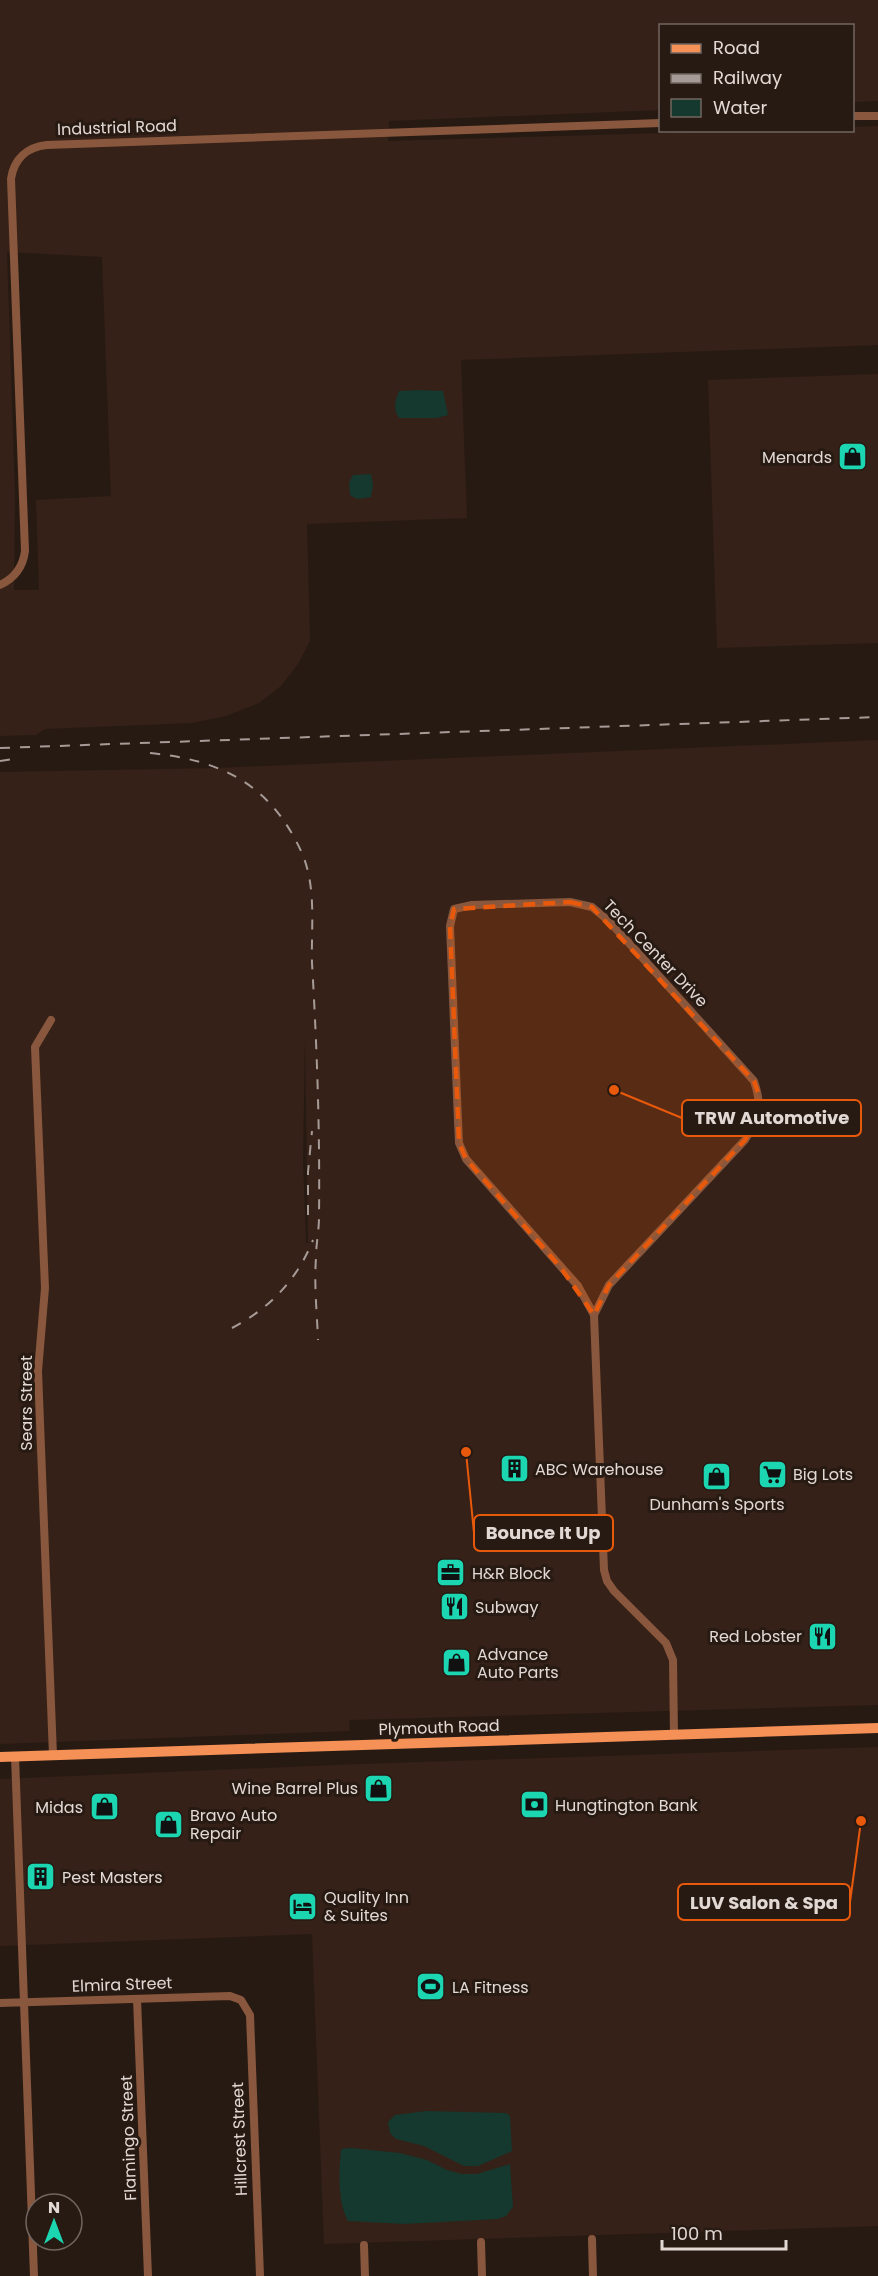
<svg xmlns="http://www.w3.org/2000/svg" width="878" height="2276" font-family="Poppins,sans-serif">
	<style>
		.built { fill: #352117; fill-rule: evenodd }
		.water { fill: #15382f }
		.lines { fill: none; stroke-linecap: round; stroke-linejoin: round }
		.minor { stroke: #88573d; stroke-width: 8 }
		.major { stroke: #f59057; stroke-width: 10 }
		.rail { stroke: #a69b96; stroke-width: 2; stroke-dasharray: 10 10; stroke-linecap: butt }
		.marked { fill: #e8590c; fill-opacity: 0.2; stroke: #e8590c; stroke-width: 4.5; stroke-dasharray: 12 8; stroke-linejoin: round }
		.labels { text-anchor: middle; stroke-width: 6; stroke-linejoin: round; paint-order: stroke }
		.street-label { font-size: 16px; fill: #e3d9d4; stroke: #271a13 }
		.poi-label { font-size: 16px; fill: #e3d9d4; stroke: #271a13; text-anchor: start }
		.leader { fill: none; stroke: #e8590c; stroke-width: 2 }
		.callout-dot { fill: #e8590c; stroke: #271a13; stroke-width: 2 }
		.callout { fill: #271a13; stroke: #e8590c; stroke-width: 2 }
		.callout-label { font-size: 18px; text-anchor: middle; font-weight: bold; fill: #e3d9d4 }
	</style>
	<rect width="100%" height="100%" fill="#271a13"/>
	<path class="built" d="M0,0H878V101L853,102L852,26H660V110L389,121L388,141L734,131L852,130L853,127L878,126V345L461,360L467,518L307,524L310,641L298,664L281,686L259,703L226,716L192,723L45,729L36,735L0,736ZM7,252L102,257L111,496L36,500L39,590H14L15,495Z
		M878,374V643L717,648L708,380Z
		M878,740V1705L349,1720L350,1731L0,1744V772L216,768ZM305,1039V1040L308,1243H306L303,1162Z
		M878,1747V2226L324,2244L312,1934L0,1946V1779L360,1764Z"/>
	<path class="water" d="M418,390L443,391L448,415L437,418H399C393,409 395,401 399,391Z
		M371,474L373,485L371,497L357,499L350,495L349,483L353,475Z
		M426,2111L506,2113L510,2116L512,2151L478,2166H464L424,2146L396,2139L390,2133L388,2122L395,2115Z
		M351,2148L400,2153L427,2160L447,2170L462,2174H477L510,2164L513,2207L506,2216L498,2219L404,2224L348,2221C337,2201 339,2171 341,2149Z"/>
	<g class="lines">
		<path class="minor" d="M852,116H878
			M0,585C15,578 23,567 25,551L11,179C14,159 27,147 47,145L660,123
			M570,902L592,907L610,922L754,1081C763,1108 759,1117 745,1140L609,1285L594,1315L578,1286L466,1159L459,1143L458,1121L450,926L454,909L472,905Z
			M51,1020L35,1047L45,1288L38,1371L53,1755
			M594,1315L604,1570L607,1581L614,1591L666,1643L673,1660L674,1735
			M15,1756L34,2276
			M137,1999L148,2276
			M0,2003L230,1996L241,2000L250,2015L260,2276
			M592,2239L593,2276
			M481,2242L482,2276
			M364,2245L365,2276"/>
		<path class="major" d="M0,1757L878,1728"/>
		<path class="rail" d="M0,748L878,717
			M150,753C221,760 270,784 301,851C317,886 311,926 312,963C317,1048 320,1132 319,1217C319,1231 316,1244 316,1258C314,1285 317,1313 318,1340
			M0,761L19,758
			M308,1215V1172L312,1131
			M232,1328C270,1308 297,1280 313,1240"/>
	</g>
	<path class="marked" d="M570,902L592,907L754,1081L760,1098L758,1119L745,1140L609,1285L594,1315L561,1268L466,1159L459,1143L450,926L454,909Z"/>
	<defs>
		<symbol id="shop-square" viewBox="-11 -11 22 22"><rect x="-9" y="-9" width="18" height="18" rx="4" fill="#1cd5b1" stroke="#271a13"/><path d="M-5-2.5h2.3a2.7 3.5 0 0 1 5.4 0H5L5.5 6h-11ZM-1.5-2.5h3a1.5 2.3 0 0 0-3 0Z" fill="#111"/></symbol>
		<symbol id="building-square" viewBox="-11 -11 22 22"><rect x="-9" y="-9" width="18" height="18" rx="4" fill="#1cd5b1" stroke="#271a13"/><path d="M-4-6H4V6H1V3H-1V6H-4ZM-2.5-4.3h1.7v1.8h-1.7ZM.8-4.3h1.7v1.8H.8ZM-2.5-1h1.7V.8h-1.7ZM.8-1h1.7V.8H.8Z" fill="#111"/></symbol>
		<symbol id="supermarket-square" viewBox="-11 -11 22 22"><rect x="-9" y="-9" width="18" height="18" rx="4" fill="#1cd5b1" stroke="#271a13"/><path d="M-6-5.5h2.5l.6 2H6L4.5 2H-2.5L-4.4-4H-6ZM-1.5 3.2a1.3 1.3 0 1 0 .1 0ZM3 3.2a1.3 1.3 0 1 0 .1 0Z" fill="#111"/></symbol>
		<symbol id="office-square" viewBox="-11 -11 22 22"><rect x="-9" y="-9" width="18" height="18" rx="4" fill="#1cd5b1" stroke="#271a13"/><path d="M-6-3h4V-5.5h4V-3h4V5H-6ZM-1-4.5V-3h2v-1.5ZM-6 0V1H6V0Z" fill="#111"/></symbol>
		<symbol id="restaurant-square" viewBox="-11 -11 22 22"><rect x="-9" y="-9" width="18" height="18" rx="4" fill="#1cd5b1" stroke="#271a13"/><path d="M-5-6h1v4h1v-4h1v4h1v-4h1v5L-1.5 .5V6h-2V.5L-5-1ZM5-6V6H3V1.5H1.5Q1.5-4 5-6Z" fill="#111"/></symbol>
		<symbol id="bank-square" viewBox="-11 -11 22 22"><rect x="-9" y="-9" width="18" height="18" rx="4" fill="#1cd5b1" stroke="#271a13"/><path d="M-6-4H6V4H-6ZM0-2.3a2.3 2.3 0 1 0 0 4.6a2.3 2.3 0 1 0 0-4.6Z" fill="#111"/></symbol>
		<symbol id="hotel-square" viewBox="-11 -11 22 22"><rect x="-9" y="-9" width="18" height="18" rx="4" fill="#1cd5b1" stroke="#271a13"/><path d="M-6-4.5h1.5V1H6V5H4.5V3h-9V5H-6ZM-4 0a1.8 1.8 0 1 1 3.6 0ZM.5 0V-2.5h3Q6-2.5 6 0Z" fill="#111"/></symbol>
		<symbol id="stadium-square" viewBox="-11 -11 22 22"><rect x="-9" y="-9" width="18" height="18" rx="4" fill="#1cd5b1" stroke="#271a13"/><path d="M0-5a6.5 5 0 1 0 0 10a6.5 5 0 1 0 0-10ZM-3.5-1.8h7v3.6h-7Z" fill="#111"/></symbol>
	</defs>
	<g fill-rule="evenodd">
		<use href="#shop-square" x="836" y="440" width="33" height="33"/>
		<use href="#building-square" x="498" y="1452" width="33" height="33"/>
		<use href="#supermarket-square" x="756" y="1458" width="33" height="33"/>
		<use href="#shop-square" x="700" y="1460" width="33" height="33"/>
		<use href="#office-square" x="434" y="1556" width="33" height="33"/>
		<use href="#restaurant-square" x="438" y="1590" width="33" height="33"/>
		<use href="#restaurant-square" x="806" y="1620" width="33" height="33"/>
		<use href="#shop-square" x="440" y="1646" width="33" height="33"/>
		<use href="#shop-square" x="362" y="1772" width="33" height="33"/>
		<use href="#bank-square" x="518" y="1788" width="33" height="33"/>
		<use href="#shop-square" x="88" y="1790" width="33" height="33"/>
		<use href="#shop-square" x="152" y="1808" width="33" height="33"/>
		<use href="#building-square" x="24" y="1860" width="33" height="33"/>
		<use href="#hotel-square" x="286" y="1890" width="33" height="33"/>
		<use href="#stadium-square" x="414" y="1970" width="33" height="33"/>
	</g>
	<g class="labels">
		<g class="street-label">
			<text transform="translate(117 127) rotate(-2)" y="6">Industrial Road</text>
			<text transform="translate(656 953) rotate(46)" y="6">Tech Center Drive</text>
			<text transform="translate(26 1403) rotate(-90)" y="6">Sears Street</text>
			<text transform="translate(439 1727) rotate(-2)" y="6">Plymouth Road</text>
			<text transform="translate(122 1984) rotate(-2)" y="6">Elmira Street</text>
			<text transform="translate(128 2138) rotate(-92)" y="6">Flamingo Street</text>
			<text transform="translate(239 2139) rotate(-92)" y="6">Hillcrest Street</text>
		</g>
		<g class="poi-label">
			<text x="832" y="463" text-anchor="end">Menards</text>
			<text x="535" y="1475">ABC Warehouse</text>
			<text x="793" y="1480">Big Lots</text>
			<text x="717" y="1510" text-anchor="middle">Dunham's Sports</text>
			<text x="472" y="1579">H&amp;R Block</text>
			<text x="475" y="1613">Subway</text>
			<text x="802" y="1642" text-anchor="end">Red Lobster</text>
			<text x="477" y="1660">Advance<tspan x="477" dy="18">Auto Parts</tspan></text>
			<text x="358" y="1794" text-anchor="end">Wine Barrel Plus</text>
			<text x="555" y="1811">Hungtington Bank</text>
			<text x="83" y="1813" text-anchor="end">Midas</text>
			<text x="190" y="1821">Bravo Auto<tspan x="190" dy="18">Repair</tspan></text>
			<text x="62" y="1883">Pest Masters</text>
			<text x="324" y="1903">Quality Inn<tspan x="324" dy="18">&amp; Suites</tspan></text>
			<text x="452" y="1993">LA Fitness</text>
		</g>
	</g>
	<path class="leader" d="M614 1090L682 1118M466 1452L474 1533M861 1821L850 1902"/>
	<g class="callout-dot">
		<circle cx="614" cy="1090" r="6"/>
		<circle cx="466" cy="1452" r="6"/>
		<circle cx="861" cy="1821" r="6"/>
	</g>
	<g class="callout">
		<rect x="682" y="1100" width="179" height="36" rx="6"/>
		<rect x="474" y="1515" width="139" height="36" rx="6"/>
		<rect x="678" y="1884" width="172" height="36" rx="6"/>
	</g>
	<g class="callout-label">
		<text x="772" y="1124">TRW Automotive</text>
		<text x="543" y="1539">Bounce It Up</text>
		<text x="764" y="1909">LUV Salon &amp; Spa</text>
	</g>
	<rect x="659" y="24" width="195" height="108" fill="#271a13" stroke="#726660" stroke-width="1.5"/>
	<rect x="671" y="44" width="30" height="9" fill="#f59057" stroke="#726660" stroke-width="1.5"/>
	<text x="713" y="54" font-size="18" fill="#e3d9d4">Road</text>
	<rect x="671" y="74" width="30" height="9" fill="#a69b96" stroke="#726660" stroke-width="1.5"/>
	<text x="713" y="84" font-size="18" fill="#e3d9d4">Railway</text>
	<rect x="671" y="99" width="30" height="18" fill="#15382f" stroke="#726660" stroke-width="1.5"/>
	<text x="713" y="114" font-size="18" fill="#e3d9d4">Water</text>
	<g transform="translate(54 2222)"><circle r="28" fill="#271a13" stroke="#726660" stroke-width="1.5"/>
	<path d="M0-4.5L10 22L0 15L-10 22Z" fill="#1cd5b1"/>
	<text y="-9" font-size="16" font-weight="bold" text-anchor="middle" fill="#e3d9d4">N</text>
	</g>
	<path d="M662 2240v9h124v-9" fill="none" stroke="#e3d9d4" stroke-width="3"/>
	<text x="671" y="2240" font-size="18" fill="#e3d9d4" stroke="#271a13" stroke-width="4.5" paint-order="stroke">100 m</text>
</svg>
